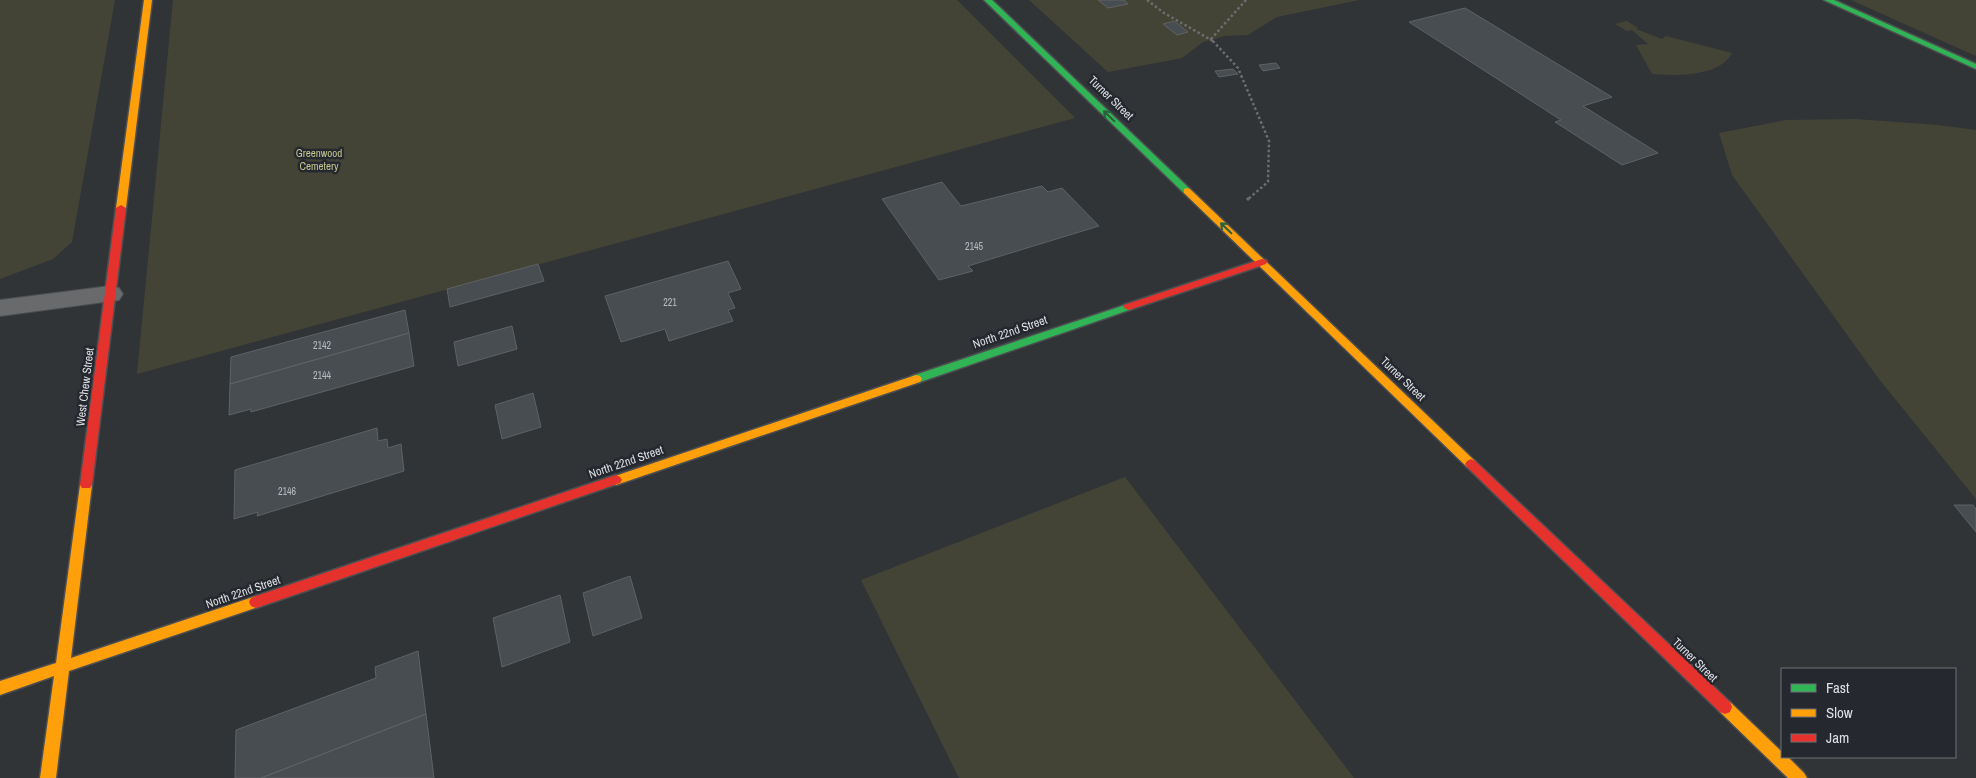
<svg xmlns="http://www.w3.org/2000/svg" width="1976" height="778" font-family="'Archivo Narrow',sans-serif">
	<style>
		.green { fill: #444436 }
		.building { fill: #484d52; stroke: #5f6264 }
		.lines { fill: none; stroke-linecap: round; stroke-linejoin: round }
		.street-casing { stroke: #4d4f52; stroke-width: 2 }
		.fast-casing { stroke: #4d4f52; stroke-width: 3 }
		.slow-casing { stroke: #4d4f52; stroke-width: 3 }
		.jam-casing { stroke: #4d4f52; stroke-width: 3 }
		.path-far1 { stroke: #6c6d6f; stroke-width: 2.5; stroke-dasharray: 2.5 2.5; stroke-linecap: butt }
		.path { stroke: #6c6d6f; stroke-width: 3; stroke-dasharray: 4 4; stroke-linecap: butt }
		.street { fill: #686a6b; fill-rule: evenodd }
		.fast { fill: #30b455; fill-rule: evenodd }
		.slow { fill: #ff9f0a; fill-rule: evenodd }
		.jam { fill: #e5322d; fill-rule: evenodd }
		.oneway { stroke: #29613e }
		.labels { text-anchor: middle; stroke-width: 5; stroke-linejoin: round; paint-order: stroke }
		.number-label { font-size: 10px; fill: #b7babf }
		.far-park-label { font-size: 11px; fill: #c1c38c; stroke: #25292f }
		.street-label { font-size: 12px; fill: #dcdfe3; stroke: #25292f }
	</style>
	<rect width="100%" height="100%" fill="#313437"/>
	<path class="green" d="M0,0H115L72,242L53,259L0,279Z
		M173,0H957L1075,118L137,374Z
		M1029,0H1359L1277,17L1248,35L1225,36L1203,42L1182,58L1108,72Z
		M1851,0H1976V56Z
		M1627,21L1638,28L1636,29L1662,39L1666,36L1732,53C1720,77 1674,76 1652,74L1636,45L1648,44L1632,30L1627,31L1615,24Z
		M1856,119L1938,125L1976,130V499L1879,379L1732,175L1719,133L1786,120Z
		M1125,477L1354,778H959L861,580Z"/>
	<path class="building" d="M1098,0H1124L1128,4L1108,8Z
		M1465,8L1612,97L1583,106L1658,153L1622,165L1555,122L1561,120L1409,22Z
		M1174,21L1188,32L1177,35L1163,24Z
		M1276,63L1280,68L1263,71L1259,65Z
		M1233,69L1238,74L1219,77L1215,71Z
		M942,182L961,206L1042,186L1048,192L1062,188L1099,226L968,266L973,271L939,280L882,199Z
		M728,261L741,289L728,293L735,308L728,310L733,321L669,341L665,329L621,342L605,296Z
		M538,264L544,281L450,307L447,289Z
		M405,310L409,333L230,384L231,357Z
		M512,326L517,349L458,366L454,342Z
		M409,333L414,366L251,412V409L229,415L230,384Z
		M533,393L541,427L502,439L495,405Z
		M377,428L378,441L387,439L388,448L401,444L404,471L257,516L258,512L234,519L235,470Z
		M1954,505H1973L1976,509V532Z
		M630,576L642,618L593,636L583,593Z
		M560,595L570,642L502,667L493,618Z
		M418,651L426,714L261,778H235L236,730L376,678L375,667Z
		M426,714L434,778H261Z"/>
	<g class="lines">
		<defs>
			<path id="street" d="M110,286L119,288L123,294L119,300L0,316V300Z"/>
			<path id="fast" d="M984,0H992L1190,189V193H1184Z
				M1824,0H1834L1976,64V69Z
				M1128,304L1132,305L1133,307L1132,309L920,382H912L910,379L912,376Z"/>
			<path id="slow" d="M144,0H152L126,208L121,211L116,208Z
				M1187,188L1190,189L1475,461L1477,464L1475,467H1467L1184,193V189Z
				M916,375L920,376L922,379L920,382L616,485L612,483L610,480L612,477Z
				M86,480L90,482L92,485L71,658L256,596L261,598L263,602L261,606L69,671L56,778H40L54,676L0,695V681L56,663L80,485L82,482Z
				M1725,700L1730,702L1782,752V757H1788L1804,773L1807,778H1788L1720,712L1718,707L1720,702Z"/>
			<path id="jam" d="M121,205L126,208L92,485L90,488H82L80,485L116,208Z
				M1262,259L1266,260L1267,262L1266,264L1132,309L1128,310L1123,307L1124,305Z
				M1471,459L1475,461L1730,702L1732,707L1730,712L1725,714L1720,712L1467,467L1465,464L1467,461Z
				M616,475L620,477L622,480L620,483L256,608L251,606L249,602L251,598L256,596Z"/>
		</defs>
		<use href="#street" class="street-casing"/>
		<use href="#fast" class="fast-casing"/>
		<use href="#slow" class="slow-casing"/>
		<use href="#jam" class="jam-casing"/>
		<path class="path-far1" d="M1147,0L1164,13L1213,41
			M1246,0L1211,39L1238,68L1269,141L1268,182L1247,200"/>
		<path class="path" d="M1247,200L1249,198"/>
		<use href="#street" class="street"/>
		<use href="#fast" class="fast"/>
		<use href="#slow" class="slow"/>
		<use href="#jam" class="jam"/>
	</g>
	<defs><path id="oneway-shaft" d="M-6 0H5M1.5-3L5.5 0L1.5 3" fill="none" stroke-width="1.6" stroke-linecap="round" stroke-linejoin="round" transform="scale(1.25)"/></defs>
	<g class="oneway">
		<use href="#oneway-shaft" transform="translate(1109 116) rotate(-136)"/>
		<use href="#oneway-shaft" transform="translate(1226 228) rotate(-136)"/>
	</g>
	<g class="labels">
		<g class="number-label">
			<text x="974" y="250">2145</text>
			<text x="670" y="306">221</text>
			<text x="322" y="349">2142</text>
			<text x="322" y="379">2144</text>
			<text x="287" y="495">2146</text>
		</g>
		<g class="far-park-label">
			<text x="319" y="157">Greenwood<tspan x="319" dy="13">Cemetery</tspan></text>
		</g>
		<g class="street-label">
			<text transform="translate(1111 98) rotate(44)" y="4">Turner Street</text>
			<text transform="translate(1010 332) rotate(-19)" y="4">North 22nd Street</text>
			<text transform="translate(1403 379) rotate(44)" y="4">Turner Street</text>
			<text transform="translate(85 387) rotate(-83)" y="4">West Chew Street</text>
			<text transform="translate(626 462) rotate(-19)" y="4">North 22nd Street</text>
			<text transform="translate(243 592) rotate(-19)" y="4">North 22nd Street</text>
			<text transform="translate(1695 660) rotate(44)" y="4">Turner Street</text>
		</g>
	</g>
	<rect x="1781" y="668" width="175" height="90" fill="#25292f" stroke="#6e7277"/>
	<rect x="1791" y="684" width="25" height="8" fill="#30b455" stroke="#6e7277"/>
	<text x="1826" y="693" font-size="15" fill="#dcdfe3">Fast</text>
	<rect x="1791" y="709" width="25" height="8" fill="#ff9f0a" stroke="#6e7277"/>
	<text x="1826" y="718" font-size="15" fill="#dcdfe3">Slow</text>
	<rect x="1791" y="734" width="25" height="8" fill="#e5322d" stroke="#6e7277"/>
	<text x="1826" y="743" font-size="15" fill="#dcdfe3">Jam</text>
</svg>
